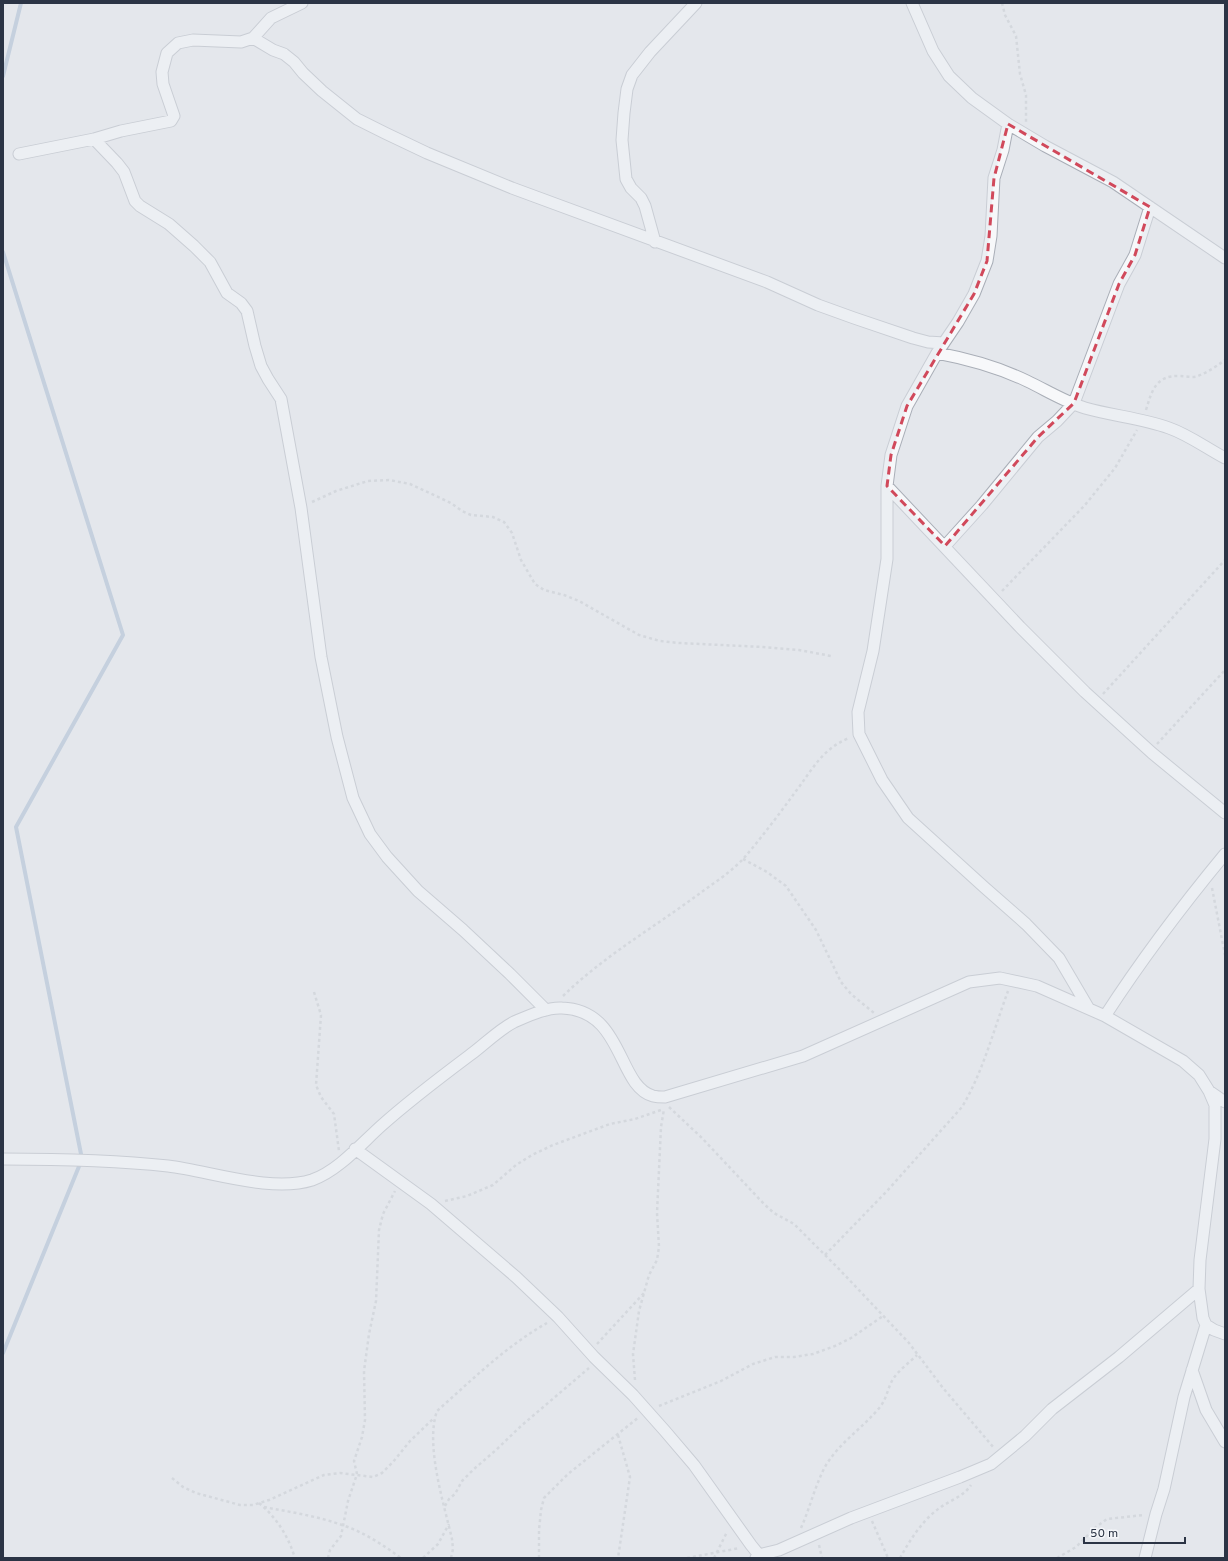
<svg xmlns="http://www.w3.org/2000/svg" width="1228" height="1561" font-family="Overpass,sans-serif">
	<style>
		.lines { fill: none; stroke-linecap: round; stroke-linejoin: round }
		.stream { stroke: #9fb4cc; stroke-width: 4 }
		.minor-casing { stroke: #a9aeb7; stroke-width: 13 }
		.path { stroke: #c2c5cb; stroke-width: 2.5; stroke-dasharray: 3 3; stroke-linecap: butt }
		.minor { stroke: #f7f8fa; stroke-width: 11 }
		.marked { fill: none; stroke: #d1495b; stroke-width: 3; stroke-dasharray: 8 5; stroke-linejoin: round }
	</style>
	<rect width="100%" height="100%" fill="#e4e7ec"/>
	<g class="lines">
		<path class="stream" d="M3,76L21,3
			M3,252L123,635L16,827L82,1159L3,1353"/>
		<defs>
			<path id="minor" d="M912,3L933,51L949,76L972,98L1008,124L1045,146L1113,182L1225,258
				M253,38L273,50L284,54L294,62L303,73L322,91L357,119L385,133L427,153L512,188L767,282L818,305L854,318L913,338L928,342L944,343
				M1008,124L1003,150L994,178L991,236L987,261L974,294L958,322L937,353L907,406L891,455L887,486V559L873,651L858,712L859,734L882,780L908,818L984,887L1026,924L1059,958L1089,1009
				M94,139L117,163L124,172L135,201L140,206L169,224L194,246L210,262L227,293L241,303L247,311L255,346L261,366L268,379L281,399L301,508L321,657L337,737L353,798L370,834L387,857L418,891L463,930L510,974L546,1010
				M19,154L94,139L121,131L171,121L174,116L163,84L162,72L167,53L178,43L193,40L241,42L253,38L271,18L302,3
				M655,242L645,206L641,198L631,188L626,179L622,140L624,113L627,89L632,75L650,52L696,3
				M937,353C969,359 998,367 1027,381C1046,390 1065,402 1085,408C1113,416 1142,418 1169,428C1189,435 1206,448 1225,458
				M887,486L1020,627L1085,692L1152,753L1225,813
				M945,546L982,505L1038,437L1057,421L1074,403L1119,284L1135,255L1150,207
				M1105,1016C1142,959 1182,906 1225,854
				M1209,1091L1225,1102
				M355,1149L431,1204L516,1277L558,1317L594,1357L633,1395L665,1431L694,1465L751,1545L759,1555
				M3,1159C58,1159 113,1160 168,1166C210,1171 271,1193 312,1180C338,1171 361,1144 381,1126C411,1099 442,1076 474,1052C487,1042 500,1029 514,1022C528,1016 547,1007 562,1008C624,1010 617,1086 653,1096C657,1097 661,1097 665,1097L803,1056L969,982L1000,978L1037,986L1105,1016L1183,1061L1199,1075L1209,1091L1215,1105V1139L1200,1260L1199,1289L1203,1318L1206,1325L1214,1330L1225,1334
				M1192,1370L1206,1410L1225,1442
				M756,1558L759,1555L779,1550L851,1518L960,1477L991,1464L1025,1436L1052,1409L1119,1357L1199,1289
				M1145,1558L1156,1514L1164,1489L1184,1397L1206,1325"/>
		</defs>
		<use href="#minor" class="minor-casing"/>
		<path class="path" d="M1002,3L1005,15L1016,36L1020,74L1026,95V122
			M1146,410C1152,390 1156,375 1180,376C1186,376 1193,378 1198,376C1208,372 1217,366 1225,360
			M312,502L336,491L368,481L389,480L410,484L451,503L462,511L471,515L493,517L504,522L512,533L521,560L535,584L544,590L564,595L579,601L639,635L660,641L679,643L763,647L799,650L831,656
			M1002,591L1085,505L1115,468L1137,430
			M1103,694L1225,560
			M1157,744L1225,670
			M743,859L767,872L786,886L816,930L841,982L851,994L874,1013
			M1212,888L1225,955
			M314,992L321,1015L316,1085L321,1097L334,1114L339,1151
			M563,996C604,956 653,928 699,894C714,883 731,872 744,858C762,837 780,813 796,791C812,770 822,749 849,738
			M669,1107L702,1138L764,1204L774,1213L794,1224L839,1269L909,1343L943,1388L994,1448
			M445,1201L467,1196L493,1185L516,1165L532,1155L553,1145L610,1124L635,1119L661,1110
			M825,1255L887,1191L962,1107C983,1072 994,1029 1008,991
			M597,1344L644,1293
			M635,1380L633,1354L639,1311L649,1275L657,1260L659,1247L657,1213L661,1127L664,1109
			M659,1406L721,1381L753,1364L775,1357H794L813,1354L835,1346L851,1338L883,1316
			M618,1435L630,1477L618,1558
			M172,1478L183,1487L196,1493L240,1505H253L269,1500L324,1475L340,1473L373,1477L382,1473L393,1462L410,1441L434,1418
			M259,1503C277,1518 288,1536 295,1558
			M445,1506L449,1499L455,1494L462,1481L474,1469L496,1450L521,1426L589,1368
			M264,1507C290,1512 317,1516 342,1525C364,1532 383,1545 401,1558
			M872,1521L888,1558
			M801,1528C810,1508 815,1485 826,1465C841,1441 863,1428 880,1407C887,1398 888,1387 893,1379C899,1370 910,1362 917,1355
			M819,1545L822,1558
			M328,1558L330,1550L341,1536L348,1501L357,1474L354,1461L362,1437L365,1420L364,1371L369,1334L376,1301L379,1230L383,1214L395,1191
			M423,1558L438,1544L449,1524
			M451,1558L453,1549L452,1539C444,1504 425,1445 437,1411C472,1380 506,1346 547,1323
			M539,1558V1530L541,1510L544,1498L568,1474L639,1417
			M687,1558L740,1548
			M714,1558L727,1532
			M900,1558C910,1540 923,1519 941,1507C951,1500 964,1496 971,1485
			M1057,1558L1076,1547L1096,1527L1107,1519L1144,1515"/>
		<use href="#minor" class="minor"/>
	</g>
	<path d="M0 0H1228V1561H0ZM1008,124L1150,207L1135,255L1119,284L1074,403L1038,437L945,546L887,486L891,455L907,406L974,294L987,261L994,178Z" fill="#e4e7ec" fill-opacity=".55" fill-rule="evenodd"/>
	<path class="marked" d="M1008,124L1150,207L1135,255L1119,284L1074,403L1038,437L945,546L887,486L891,455L907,406L974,294L987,261L994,178Z"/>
	<rect width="1228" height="1561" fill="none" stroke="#2b3445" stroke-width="8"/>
	<path d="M1084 1537v6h101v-6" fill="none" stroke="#2b3445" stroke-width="2"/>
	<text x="1090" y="1537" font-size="12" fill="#2b3445" stroke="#f4f6f9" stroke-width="3" paint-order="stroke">50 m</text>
</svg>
